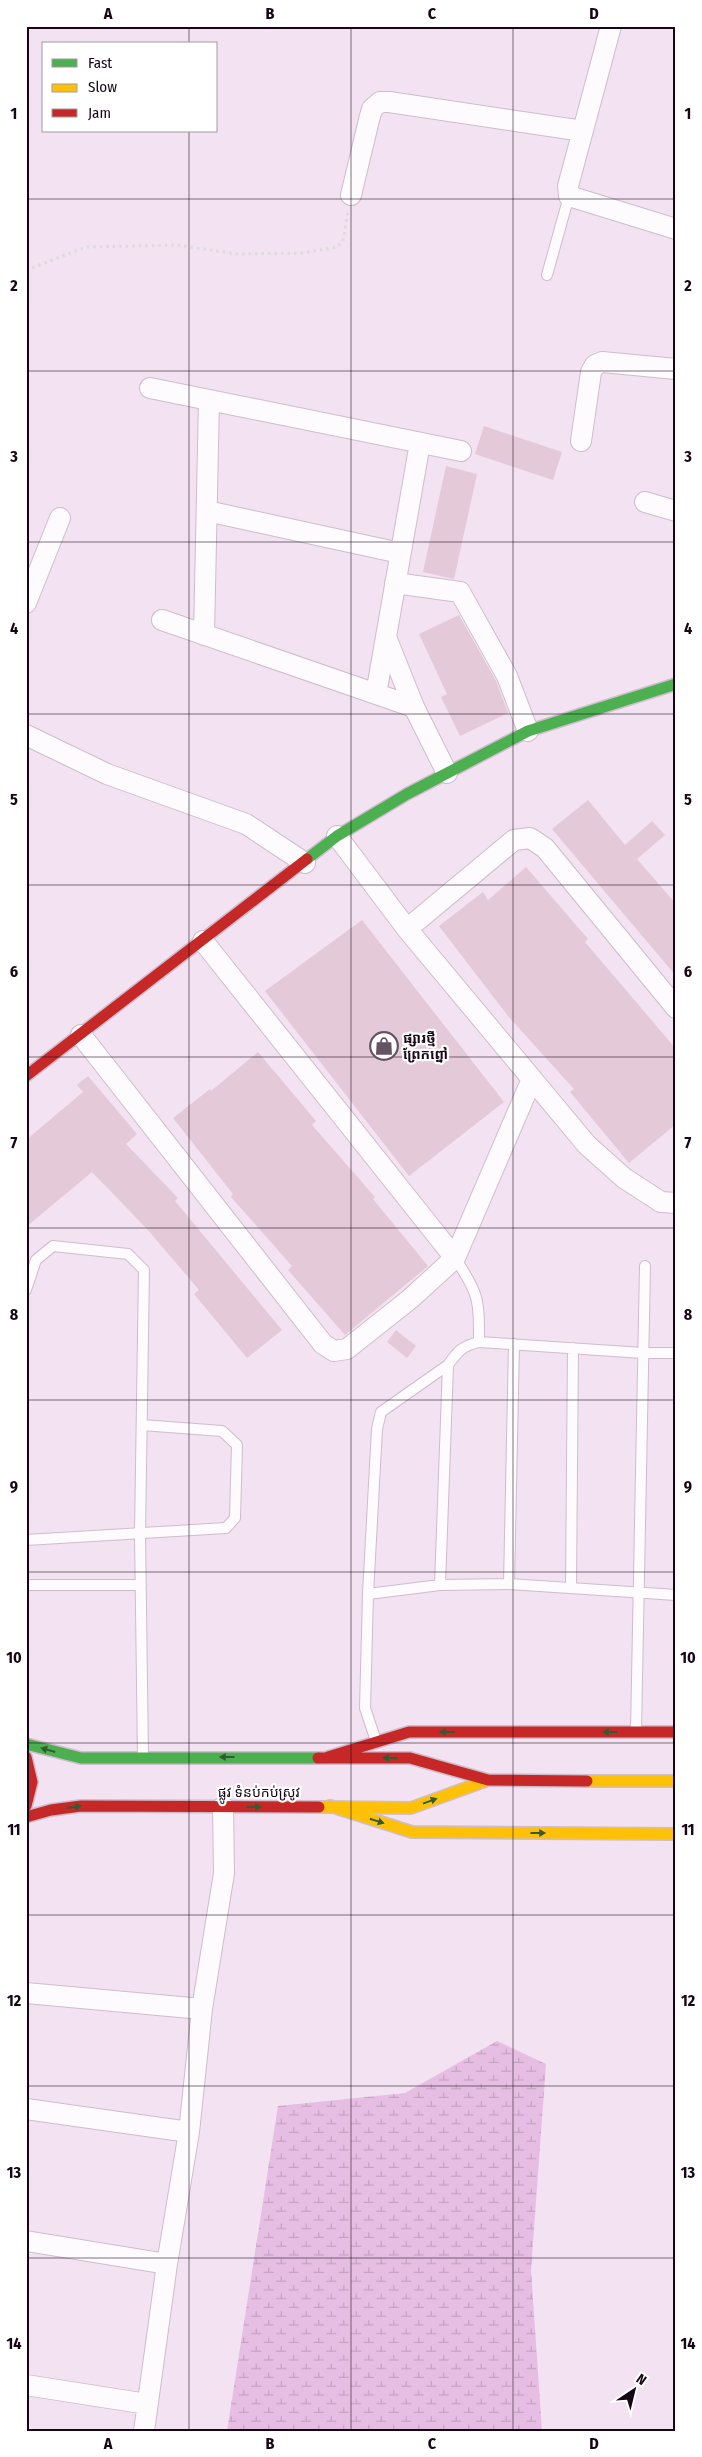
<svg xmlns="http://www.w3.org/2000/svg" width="702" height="2457" font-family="'Fira Sans Condensed','Noto Sans Khmer',sans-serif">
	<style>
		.wetland { fill: url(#wetland-marsh) }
		.building { fill: #e4c9d9 }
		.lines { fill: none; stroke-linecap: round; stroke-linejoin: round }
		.lane-casing { stroke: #cebdcc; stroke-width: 12 }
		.street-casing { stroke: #cebdcc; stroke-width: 22 }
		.fast-casing { stroke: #cebdcc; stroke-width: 14 }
		.slow-casing { stroke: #cebdcc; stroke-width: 14 }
		.jam-casing { stroke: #cebdcc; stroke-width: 14 }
		.path { stroke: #ded9dd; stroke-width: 3; stroke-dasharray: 2.5 4; stroke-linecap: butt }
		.lane { stroke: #fdfbfd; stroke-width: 10 }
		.street { stroke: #fdfbfd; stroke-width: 20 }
		.fast { stroke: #4caf50; stroke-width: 11 }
		.slow { stroke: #ffc107; stroke-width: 11 }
		.jam { stroke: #c62828; stroke-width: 11 }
		.oneway { fill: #325a33 }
		.grid { fill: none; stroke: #170616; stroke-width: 1; stroke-opacity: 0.55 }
		.labels { text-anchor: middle; stroke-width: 4.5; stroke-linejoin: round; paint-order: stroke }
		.poi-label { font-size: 14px; font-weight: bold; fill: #170616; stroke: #fff; text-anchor: start }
		.street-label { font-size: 14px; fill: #170616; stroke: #fff }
		.neatline { fill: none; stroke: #170616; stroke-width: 2 }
		.grid-label { font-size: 16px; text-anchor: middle; font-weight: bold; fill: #170616 }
	</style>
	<defs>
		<pattern id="wetland-marsh" width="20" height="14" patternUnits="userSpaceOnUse" patternTransform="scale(1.25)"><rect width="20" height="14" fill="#e6bee3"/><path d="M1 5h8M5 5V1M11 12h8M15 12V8" fill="none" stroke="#c5a2c2"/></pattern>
	</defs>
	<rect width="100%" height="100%" fill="#f3e2f1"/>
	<path class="wetland" d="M497,2041L546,2064L531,2270L542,2431H227L278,2106L405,2093Z"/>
	<path class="building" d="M484,426L562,452L553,480L475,454Z
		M446,466L477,474L454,579L423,572Z
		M459,615L496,681L508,713L460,736L441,697L447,694L419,634Z
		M588,800L625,845L652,821L665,835L637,859L676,904V976L552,829Z
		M526,867L588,939L585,942L676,1049V1124L629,1163L570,1092L574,1089L508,1016L439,926L483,892L488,900Z
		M362,920L504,1102L409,1176L265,991Z
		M258,1052L316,1121L312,1125L375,1197L373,1199L428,1266L345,1335L288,1270L292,1266L231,1197L233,1194L173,1118L210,1089L211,1091Z
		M88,1076L137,1134L126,1144L178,1198L175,1201L282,1330L247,1358L194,1294L199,1290L148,1230L92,1172L26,1227V1140L83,1092L77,1085Z
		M396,1330L416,1346L407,1358L387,1342Z"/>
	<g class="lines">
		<defs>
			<path id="lane" d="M547,275L569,196
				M455,1258C479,1294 479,1299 479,1342
				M26,1290L36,1260L53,1246L128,1254L144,1270L140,1534L143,1757
				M26,1540L226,1528L235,1518L237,1445L222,1431L142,1425
				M509,1584L514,1344
				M26,1585H141
				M440,1585L448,1365C458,1351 462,1346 479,1342L643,1353H676
				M571,1587L573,1348
				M368,1594L440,1585L509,1584L676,1595
				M636,1731L645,1266
				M376,1741L365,1708L368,1594L377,1429L381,1412L448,1365"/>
			<path id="street" d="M611,26L568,186L569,196L676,229
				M351,195L369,120L372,109L380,102H389L583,131
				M150,388L461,451
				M581,441L591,372L595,365L602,362L676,369
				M645,502L676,511
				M207,511L400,553
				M395,583L460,592L507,676L528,731
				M26,603L60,518
				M162,620L414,707L447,773
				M204,635L209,400
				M386,637L414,707
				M376,694L420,443
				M26,735L107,774L246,824L305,863
				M337,836L407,929L587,1145L624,1178L661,1202L676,1203
				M407,929L514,840L530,838L545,848L676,1008
				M203,941L455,1258
				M81,1035L323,1344L334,1351L347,1349L410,1299L455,1258L532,1079
				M26,1993L202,2009
				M26,2109L189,2132
				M26,2241L167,2264
				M26,2385L147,2404
				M144,2431L167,2264L189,2132L202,2009L224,1873L223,1807"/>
			<path id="fast" d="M307,859L337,836L407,794L528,731L676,684
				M26,1744L81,1758H318"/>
			<path id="slow" d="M587,1781H676
				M330,1806L412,1832L676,1834
				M319,1807L411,1808L488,1780"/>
			<path id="jam" d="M26,1076L307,859
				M26,1757L32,1782L26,1806
				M328,1757L409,1732H676
				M318,1758H410L488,1780L587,1781
				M26,1817L51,1810L81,1806L319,1807"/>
		</defs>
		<use href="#lane" class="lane-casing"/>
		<use href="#street" class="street-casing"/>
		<use href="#fast" class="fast-casing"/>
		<use href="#slow" class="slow-casing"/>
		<use href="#jam" class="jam-casing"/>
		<path class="path" d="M26,270L86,247L177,245L237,254L303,253L326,249L337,247L343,241L348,212"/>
		<use href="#lane" class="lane"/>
		<use href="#street" class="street"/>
		<use href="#fast" class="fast"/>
		<use href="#slow" class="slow"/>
		<use href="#jam" class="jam"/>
	</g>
	<defs><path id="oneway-solid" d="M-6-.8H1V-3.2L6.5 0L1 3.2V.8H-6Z" transform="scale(1.25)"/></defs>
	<g class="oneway">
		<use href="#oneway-solid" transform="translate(447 1732) rotate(-180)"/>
		<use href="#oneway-solid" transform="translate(610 1732) rotate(-180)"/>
		<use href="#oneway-solid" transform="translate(48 1750) rotate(-164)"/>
		<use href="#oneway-solid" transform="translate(227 1757) rotate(180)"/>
		<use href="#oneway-solid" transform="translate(390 1758) rotate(-179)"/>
		<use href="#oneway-solid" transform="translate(430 1801) rotate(-20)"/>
		<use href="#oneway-solid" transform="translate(74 1807) rotate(-8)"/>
		<use href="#oneway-solid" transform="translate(254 1807)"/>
		<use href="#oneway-solid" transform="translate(377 1821) rotate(17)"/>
		<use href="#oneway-solid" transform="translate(538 1833)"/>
	</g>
	<path class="grid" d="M189,26V44M351,26V2431M513,26V2431M189,131V2431M26,199H676M26,371H676M26,542H676M26,714H676M26,885H676M26,1057H676M26,1228H676M26,1400H676M26,1572H676M26,1743H676M26,1915H676M26,2086H676M26,2258H676"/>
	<defs>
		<symbol id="shop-ring" viewBox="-11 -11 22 22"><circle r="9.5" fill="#fff" stroke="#645363" stroke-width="1.5"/><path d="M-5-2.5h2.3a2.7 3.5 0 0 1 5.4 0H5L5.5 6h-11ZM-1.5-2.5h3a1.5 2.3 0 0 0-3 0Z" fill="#645363"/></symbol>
	</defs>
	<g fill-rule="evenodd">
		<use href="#shop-ring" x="368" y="1030" width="32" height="32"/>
	</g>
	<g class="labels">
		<g class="poi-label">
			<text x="403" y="1043">ផ្សារថ្មី<tspan x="403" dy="16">ព្រែកព្នៅ</tspan></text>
		</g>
		<g class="street-label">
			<text x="259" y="1797">ផ្លូវ ទំនប់កប់ស្រូវ</text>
		</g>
	</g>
	<rect width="702" height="2457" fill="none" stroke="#ffffff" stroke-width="55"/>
	<rect x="42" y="42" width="175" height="90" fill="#ffffff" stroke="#a29ba2"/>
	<rect x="52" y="59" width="25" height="8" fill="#4caf50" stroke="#a29ba2"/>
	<text x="88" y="68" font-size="15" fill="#170616">Fast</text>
	<rect x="52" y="84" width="25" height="8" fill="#ffc107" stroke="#a29ba2"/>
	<text x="88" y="92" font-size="15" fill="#170616">Slow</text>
	<rect x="52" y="109" width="25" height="8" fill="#c62828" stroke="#a29ba2"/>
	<text x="88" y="118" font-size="15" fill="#170616">Jam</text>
	<g transform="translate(634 2390) rotate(35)" stroke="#ffffff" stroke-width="4" paint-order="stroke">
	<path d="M0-4L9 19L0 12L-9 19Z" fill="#170616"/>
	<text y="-8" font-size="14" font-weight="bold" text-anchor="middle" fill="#170616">N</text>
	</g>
	<rect x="28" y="28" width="646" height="2402" class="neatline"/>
	<g class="grid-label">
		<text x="108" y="19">A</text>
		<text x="270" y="19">B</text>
		<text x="432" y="19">C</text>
		<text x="594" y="19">D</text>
		<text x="14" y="119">1</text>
		<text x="688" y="119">1</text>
		<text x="14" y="291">2</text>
		<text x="688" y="291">2</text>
		<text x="14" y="462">3</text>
		<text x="688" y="462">3</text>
		<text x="14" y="634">4</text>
		<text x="688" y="634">4</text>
		<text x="14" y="805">5</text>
		<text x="688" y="805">5</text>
		<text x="14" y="977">6</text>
		<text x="688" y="977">6</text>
		<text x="14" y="1148">7</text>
		<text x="688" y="1148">7</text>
		<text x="14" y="1320">8</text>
		<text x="688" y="1320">8</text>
		<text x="14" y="1492">9</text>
		<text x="688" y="1492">9</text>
		<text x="14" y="1663">10</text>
		<text x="688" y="1663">10</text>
		<text x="14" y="1835">11</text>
		<text x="688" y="1835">11</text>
		<text x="14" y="2006">12</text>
		<text x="688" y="2006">12</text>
		<text x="14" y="2178">13</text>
		<text x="688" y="2178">13</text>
		<text x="14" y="2349">14</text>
		<text x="688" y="2349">14</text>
		<text x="108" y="2449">A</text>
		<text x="270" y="2449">B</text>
		<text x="432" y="2449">C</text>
		<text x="594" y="2449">D</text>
	</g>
</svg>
